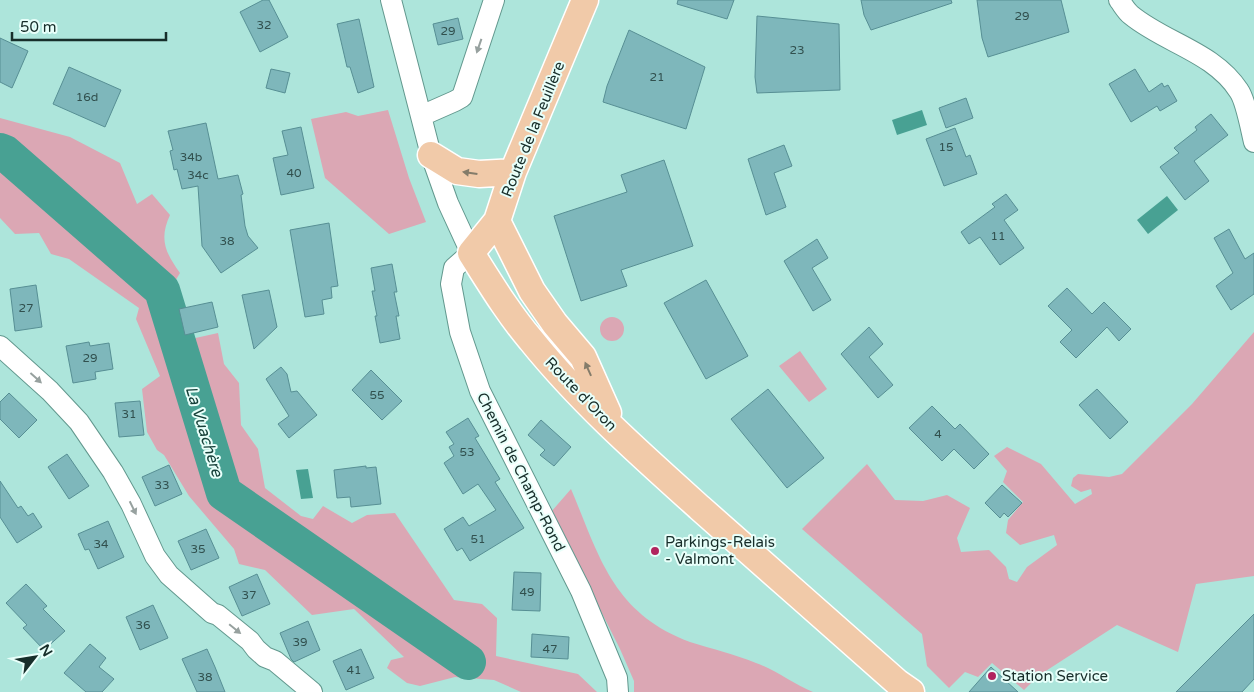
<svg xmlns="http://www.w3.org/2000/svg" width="1254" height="692" font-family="'Varela Round',sans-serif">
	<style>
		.green { fill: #dba7b4 }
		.water { fill: #48a193 }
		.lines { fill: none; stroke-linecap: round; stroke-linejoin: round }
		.river { stroke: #48a193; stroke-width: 36 }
		.building { fill: #7eb7bb; stroke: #578f94 }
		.minor-casing { stroke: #62988e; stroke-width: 22 }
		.major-casing { stroke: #fff; stroke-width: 29 }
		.minor { stroke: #fff; stroke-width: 20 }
		.major { stroke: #f1caa9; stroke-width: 26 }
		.oneway { fill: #97a19f }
		.oneway2 { fill: #847c6a }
		.poi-dot { fill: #b1245e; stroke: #e8fffa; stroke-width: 2 }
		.labels { text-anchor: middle; stroke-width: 4; stroke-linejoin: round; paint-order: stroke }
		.number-label { font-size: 12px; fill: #31504e }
		.street-label { font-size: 15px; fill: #172e2a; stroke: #e8fffa }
		.poi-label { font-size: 15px; fill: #172e2a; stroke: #e8fffa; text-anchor: start }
		.water-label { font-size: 16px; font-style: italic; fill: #164039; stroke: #e8fffa }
	</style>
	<rect width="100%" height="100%" fill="#ade5db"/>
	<path class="green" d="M388,110L409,178L426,222L389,234L325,178L311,119L346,112L358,116Z
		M0,118L70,137L120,163L137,204L152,194L170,215C159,239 165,252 180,273L168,293L182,341L218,333L224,364L239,383L241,425L258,449L265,488L301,516L313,519L323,506L352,523L367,515L395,513L454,600L482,604L497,618L496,656L578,674L597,692H521L494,680L455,677L420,686L407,683L387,668L391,660L404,657L354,609L312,615L265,570L239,564L234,549L189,496L164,455L157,450L147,432L142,389L160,376L136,319L139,308L69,259L51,254L39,233L15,234L0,218Z
		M600 329a12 12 0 1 1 24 0a12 12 0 1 1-24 0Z
		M1254,332V576L1196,584L1178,652L1117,625L1038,676L1024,690L992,663L978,677L965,672L949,688L927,666L922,634L802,529L867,464L895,500L923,501L947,495L970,508L957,538L961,552L989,550L1006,567L1009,579L1017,582L1027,567L1057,545L1054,535L1020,545L1006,533L1008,520L1023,502L1003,482L1007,471L994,456L1007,447L1041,464L1075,504L1092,494L1091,489L1081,492L1071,486L1073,478L1078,474L1109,477L1122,474L1192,404Z
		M800,351L827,389L809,402L779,366Z
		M571,489C600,558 613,613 690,642C712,649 734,654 756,663C776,670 793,684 813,692H634V681L620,649L551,512Z"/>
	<path class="water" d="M922,110L927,125L897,135L892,120Z
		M1167,196L1178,210L1148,234L1137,220Z
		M308,469L313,498L301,499L296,470Z"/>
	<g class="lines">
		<path class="river" d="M0,151L5,153L162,290L224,493L468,662"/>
	</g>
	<path class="building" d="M263,0H269L288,37L260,52L240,12Z
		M678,0H734L727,19L677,4Z
		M861,0H951L952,3L871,30L864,15Z
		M977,0H1061L1069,32L988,57L982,38Z
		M757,16L839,24L840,90L757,93L755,77Z
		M458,18L463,39L438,45L433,24Z
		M359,19L374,87L358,93L350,67H347L337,24Z
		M629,30L705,67L686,129L603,102L607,86Z
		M0,38L28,51L12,88L0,82Z
		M69,67L121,90L105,127L53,104Z
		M271,69L290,73L285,93L266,88Z
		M1135,69L1149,92L1162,83L1164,87L1168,85L1177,101L1160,111L1157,106L1131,122L1109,84Z
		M966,98L973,118L946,128L939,108Z
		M1211,114L1228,135L1194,161L1209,181L1185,200L1160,167L1179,153L1174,148L1197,130L1195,127Z
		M206,123L218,179L238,175L243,194L241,195L245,226L248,236L258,248L221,273L202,246L198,186L182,189L177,169L174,170L170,151L173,150L168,131Z
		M301,127L314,188L281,195L273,158L288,155L282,131Z
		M955,128L966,157L970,155L977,174L944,186L926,139Z
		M784,145L792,166L774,173L786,207L766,215L748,159Z
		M664,160L693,246L621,270L627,286L581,301L554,216L627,192L621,175Z
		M1006,194L1018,210L1004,220L1024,248L1000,265L980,237L969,244L961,232L995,207L992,204Z
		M329,223L338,286L331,287L332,298L322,300L324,314L305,317L290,230Z
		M1229,229L1245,259L1254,253V294L1231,310L1216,286L1233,273L1214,238Z
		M817,239L828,258L812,268L831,300L813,311L784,261Z
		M392,264L397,292H394L399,316H396L400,339L380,343L375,316H377L372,291H375L371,268Z
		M706,280L748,356L706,379L664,303Z
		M36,285L42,327L15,331L10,289Z
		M1067,288L1092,314L1104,302L1131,329L1119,341L1107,327L1076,358L1060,342L1072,330L1048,306Z
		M269,290L277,327L254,349L242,295Z
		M212,302L218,327L185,335L179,309Z
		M869,327L883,344L869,357L893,385L878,398L841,354Z
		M89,342L90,346L109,343L113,369L95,372L96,379L73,383L66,346Z
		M281,367L287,374L291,392L297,391L317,415L289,438L278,424L289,416L266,379Z
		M371,370L402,401L382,420L352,390Z
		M768,389L824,458L787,488L731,419Z
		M1097,389L1128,422L1110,439L1079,405Z
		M9,393L37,420L19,438L0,419V402Z
		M140,401L144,435L119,437L115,403Z
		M932,406L955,429L960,424L989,454L974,469L954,449L942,461L909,428Z
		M468,418L479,436L475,438L500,479L495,482L524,528L470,561L462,548L457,551L444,529L463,517L469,526L496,510L478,484L463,494L444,463L454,456L449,447L454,444L446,432Z
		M541,420L571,447L554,466L540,455L545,450L528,435Z
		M67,454L89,486L69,499L48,467Z
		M169,465L182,494L155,506L142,477Z
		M366,466V468L376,467L381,504L351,507L350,497L337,498L334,470Z
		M0,481L18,508L21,506L28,516L33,513L42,527L17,543L0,517Z
		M1002,485L1022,503L1008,517L1004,513L1000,518L985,503Z
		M108,521L124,557L98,569L89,549L85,550L78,534Z
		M206,529L219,558L191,570L178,541Z
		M514,572L541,573L540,611L512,610Z
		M257,574L270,604L242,616L229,587Z
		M26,584L47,606L43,609L65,631L44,650L23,628L27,625L6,603Z
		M153,605L168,638L140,650L126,617Z
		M1254,614V679L1242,692H1176Z
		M308,621L320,650L294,662L291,659L280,633Z
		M532,634L569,637L568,659L531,657Z
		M90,644L106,658L99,667L114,679L102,692H86L64,673Z
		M207,649L215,667L225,692H197L182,659Z
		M361,649L374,678L346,690L333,661Z
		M991,667L1018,692H969Z"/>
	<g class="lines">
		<defs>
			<path id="minor" d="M391,0L431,155L448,203L471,253L454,268L451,284L460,332L480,391L581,591L617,678L618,692
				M1119,0C1123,5 1126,11 1131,15C1165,43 1214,52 1239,91C1246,101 1251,130 1254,142
				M421,116L455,101L462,97L494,0
				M0,346L50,391L79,422L113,472L131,504L155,556L169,575L212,613L218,615L250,641L256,649L265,657L275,661L312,692"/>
			<path id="major" d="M585,0L513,172L497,221L471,253C490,283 508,313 531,340C581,402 641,455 700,508C766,566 832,625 898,683L911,692
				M431,155L457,171L479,174L513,172
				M497,221L532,291L555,324L583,357L608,413"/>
		</defs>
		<use href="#minor" class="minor-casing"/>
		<use href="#major" class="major-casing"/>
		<use href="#minor" class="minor"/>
		<use href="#major" class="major"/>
	</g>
	<defs><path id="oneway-solid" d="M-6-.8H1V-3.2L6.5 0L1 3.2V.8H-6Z" transform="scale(1.25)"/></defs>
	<g class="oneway">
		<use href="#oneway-solid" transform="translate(479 46) rotate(109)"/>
		<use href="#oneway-solid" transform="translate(36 378) rotate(42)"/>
		<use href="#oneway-solid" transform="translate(133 508) rotate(64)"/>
		<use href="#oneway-solid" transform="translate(235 629) rotate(39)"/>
	</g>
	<g class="oneway2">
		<use href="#oneway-solid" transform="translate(470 173) rotate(-172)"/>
		<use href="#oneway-solid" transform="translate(588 369) rotate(-114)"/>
	</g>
	<g class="poi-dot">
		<circle cx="655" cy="551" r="5"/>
		<circle cx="992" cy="676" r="5"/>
	</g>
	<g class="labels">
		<g class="number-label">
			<text x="1022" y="20">29</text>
			<text x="264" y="29">32</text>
			<text x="448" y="35">29</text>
			<text x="797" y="54">23</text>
			<text x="657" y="81">21</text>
			<text x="87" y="101">16d</text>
			<text x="946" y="151">15</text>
			<text x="191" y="161">34b</text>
			<text x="294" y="177">40</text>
			<text x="198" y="179">34c</text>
			<text x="998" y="240">11</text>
			<text x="227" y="245">38</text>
			<text x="26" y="312">27</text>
			<text x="90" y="362">29</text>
			<text x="377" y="399">55</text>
			<text x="129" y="418">31</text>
			<text x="938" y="438">4</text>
			<text x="467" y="456">53</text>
			<text x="162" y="489">33</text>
			<text x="478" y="543">51</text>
			<text x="101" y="548">34</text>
			<text x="198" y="553">35</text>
			<text x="527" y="596">49</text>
			<text x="249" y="599">37</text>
			<text x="143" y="629">36</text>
			<text x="300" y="646">39</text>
			<text x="550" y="653">47</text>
			<text x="354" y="674">41</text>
			<text x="205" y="681">38</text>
		</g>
		<g class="street-label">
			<text transform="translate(533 129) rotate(-68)" y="5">Route de la Feuillère</text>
			<text transform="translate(581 394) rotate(46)" y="5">Route d'Oron</text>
			<text transform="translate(521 472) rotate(63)" y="5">Chemin de Champ-Rond</text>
		</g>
		<g class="poi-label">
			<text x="665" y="547">Parkings-Relais<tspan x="665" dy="17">- Valmont</tspan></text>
			<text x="1002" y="681">Station Service</text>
		</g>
		<g class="water-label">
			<text transform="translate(205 431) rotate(73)" y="6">La Vuachère</text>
		</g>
	</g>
	<g transform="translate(35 657) rotate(59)" stroke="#e8fffa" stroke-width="4" paint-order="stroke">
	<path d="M0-4L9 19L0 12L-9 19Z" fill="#172e2a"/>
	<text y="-8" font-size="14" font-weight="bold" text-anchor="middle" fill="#172e2a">N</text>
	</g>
	<path d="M12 32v8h154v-8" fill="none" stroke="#172e2a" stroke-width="2.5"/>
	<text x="20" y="32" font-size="15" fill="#172e2a" stroke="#e8fffa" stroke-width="4" paint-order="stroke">50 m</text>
</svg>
